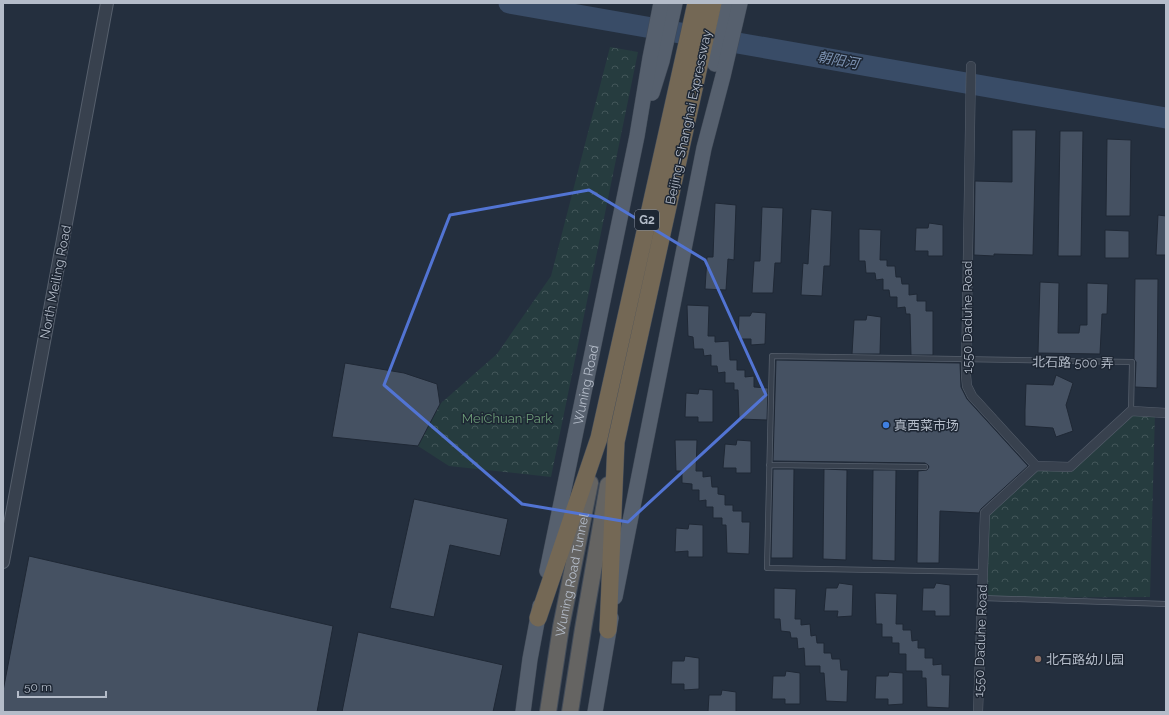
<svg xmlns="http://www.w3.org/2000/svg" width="1169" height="715" font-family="Raleway,'Noto Sans SC',sans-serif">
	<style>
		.park { fill: url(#park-crowns) }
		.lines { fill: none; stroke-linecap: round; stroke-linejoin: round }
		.river { stroke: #394c67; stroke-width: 21 }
		.building { fill: #455162; stroke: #1f2835 }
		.service-casing { stroke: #565f6c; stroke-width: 6 }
		.minor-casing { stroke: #565f6c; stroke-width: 10 }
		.tertiary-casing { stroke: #565f6c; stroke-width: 14 }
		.primary-casing { stroke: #414a57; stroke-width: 16 }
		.trunk-casing { stroke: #434c59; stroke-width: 18 }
		.motorway-casing { stroke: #434c59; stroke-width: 18 }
		.service { stroke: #38414e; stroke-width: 4.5 }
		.minor { stroke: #38414e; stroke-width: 9 }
		.tertiary { stroke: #38414e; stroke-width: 12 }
		.primary { stroke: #56606e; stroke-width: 15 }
		.trunk { stroke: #656462; stroke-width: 16 }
		.motorway { stroke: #746855; stroke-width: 17 }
		.marked { fill: none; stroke: #5274d3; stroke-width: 3; stroke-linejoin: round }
		.shop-dot { fill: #3f7fe0; stroke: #1d2633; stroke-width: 1.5 }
		.education-dot { fill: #8d6e63; stroke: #1d2633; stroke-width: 1.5 }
		.labels { text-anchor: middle; stroke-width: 3; stroke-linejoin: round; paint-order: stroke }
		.shield { fill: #1d2633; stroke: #878f9c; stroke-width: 1 }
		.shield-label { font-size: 12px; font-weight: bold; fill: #b4bcc9 }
		.street-label { font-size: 13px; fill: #b4bcc9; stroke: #1d2633 }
		.park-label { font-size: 13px; fill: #6b9a76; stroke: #1d2633 }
		.poi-label { font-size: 13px; fill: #b4bcc9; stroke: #1d2633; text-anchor: start }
		.water-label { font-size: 14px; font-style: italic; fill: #7c92b1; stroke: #1d2633 }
	</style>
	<defs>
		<pattern id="park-crowns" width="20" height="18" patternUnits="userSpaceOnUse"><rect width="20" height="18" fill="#263c3f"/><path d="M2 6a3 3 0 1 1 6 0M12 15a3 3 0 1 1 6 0" fill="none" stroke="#435659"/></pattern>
	</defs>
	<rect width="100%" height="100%" fill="#242f3e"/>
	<path class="park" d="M610,47L638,52L551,477L449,466L418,446L440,404L497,354L551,276Z
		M1131,411L1155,412L1150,597L982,598L985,513L1036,466L1070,467Z"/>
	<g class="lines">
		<path class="river" d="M509,3L1166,118"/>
	</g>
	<path class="building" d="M1012,130H1036L1033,255L994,254V256L974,255L975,181L1012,182Z
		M1060,131H1083L1081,256H1058Z
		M1107,139L1131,140L1130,216H1106Z
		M715,203L736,205L734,260L728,259L726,290L705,289L707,257H713Z
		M762,207L783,208L781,263H775L773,293H752L754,261H760Z
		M811,209L832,211L830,266H824L822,296L801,295L803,263L808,264Z
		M1158,215L1166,216V255H1156Z
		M929,223L943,225V256H928V251H915L916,228H928Z
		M859,229L881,230L880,260H887V266H895L896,277H901L902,284H909V295L917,294V301H926V311H933V355H911L910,314H906L905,307L897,308V297H890L889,290H883V279L876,280L875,273H866L865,261H859Z
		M1105,230L1129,231V258H1105Z
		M1135,279H1158L1157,388L1135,387L1136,362L1134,359Z
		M1040,282L1059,283L1058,333H1079L1080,325H1087V283L1108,284L1107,314H1102L1100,354L1038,353Z
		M687,305L709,306L708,336H715V342L729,341L730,360H737V370H745V377L754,376V387L768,388L767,420L739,419L738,390H734V383H725V372L718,373L717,366H711V355L704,356L703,349H694L693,337L688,336Z
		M752,312L766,313L765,344L751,345V339H738L739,316H750Z
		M867,315L881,317L880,354H852L854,320H866Z
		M776,360L960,363L961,387L967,399L1028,466L981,509L979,513L940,511L939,563H917L918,471L927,470L929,467L928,465L925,463L773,461Z
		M345,363L404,373L437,384L440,404L418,446L332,437Z
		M1056,375L1073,383L1066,405L1073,431L1056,437L1053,428L1025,426V410L1026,384L1053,385Z
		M699,389L713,390V422H698V417H685L686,393L698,394Z
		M675,440H697L696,471H703V477L711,476L712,487H718V494L725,495V505H733V511H742V522H750L749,554L727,553L726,525H722V518H713V507H706V500L699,501V490H692V484L682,483V471H676Z
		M737,440L751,441V473H736V468H723L725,444L736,445Z
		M773,469H794L793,558H771Z
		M824,469L847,470L846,560L823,559Z
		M873,470H896L895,561L872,560Z
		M414,499L508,519L500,556L450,545L434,617L390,608Z
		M689,524L703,525V557H688V551L675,552L676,528L688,529Z
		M29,556L333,626L317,712H3V691Z
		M839,583L853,585L852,616L837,617L838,611H824L826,588H837Z
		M936,583L950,585V616H935V611H922L923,588H934Z
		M774,588L796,589L795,619H801V625L810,624L811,636L816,635L817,643H824V653H831L832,659H840L841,670H848L847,702L826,701L824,673H820V666H805L804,648L798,649L797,638H791L790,632L781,631L780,619H774Z
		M875,593L897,594L896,624H903V630H911L912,641L918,640V648H925V658H933V665L942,664V675H950L949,708L927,707L926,678H922V671H906V654H899V643H892V637H882V624H876Z
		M358,632L503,665L493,712H342Z
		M685,656L699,658V689L684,690V684H671L672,661H684Z
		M786,671L800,673V704H785V699H772L773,676H785Z
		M889,672L903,673V704L888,705V699H875L876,676H888Z
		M722,690L736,692V712H708L709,695H721Z"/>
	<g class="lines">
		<defs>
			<path id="service" d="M769,465L925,467
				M983,572L767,568L772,356L1132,362L1131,411
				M982,598L1166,604"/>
			<path id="minor" d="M971,66L966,375L967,386L972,396L1036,466L985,513L978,712
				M1036,466L1070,467L1131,411L1166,413"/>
			<path id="tertiary" d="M3,562L107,3"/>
			<g id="primary">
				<path d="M715,64L729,3"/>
				<path d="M652,93L662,61L675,3"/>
				<path id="s1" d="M547,571L637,136L650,58L661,3"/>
				<path d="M615,597L704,148L723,76L740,3"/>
				<path d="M523,712L530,659L540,606"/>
				<path d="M595,712L611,618"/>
			</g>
			<g id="trunk">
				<path id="s2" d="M548,712L561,627L590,483"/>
				<path d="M570,712L583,629L608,485"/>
			</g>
			<path id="motorway" d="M538,618L599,438L696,3
				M608,630L616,442L713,3"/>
		</defs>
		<use href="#service" class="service-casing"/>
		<use href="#minor" class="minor-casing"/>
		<use href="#tertiary" class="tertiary-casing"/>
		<use href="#primary" class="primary-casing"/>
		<use href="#trunk" class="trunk-casing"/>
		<use href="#motorway" class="motorway-casing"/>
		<use href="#service" class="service"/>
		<use href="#minor" class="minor"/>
		<use href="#tertiary" class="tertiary"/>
		<use href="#primary" class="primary"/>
		<use href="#trunk" class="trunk"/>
		<use href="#motorway" class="motorway"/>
	</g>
	<path class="marked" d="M589,190L705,260L766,395L628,522L522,504L384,385L450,215Z"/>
	<circle class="shop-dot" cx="886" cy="425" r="4"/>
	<circle class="education-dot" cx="1038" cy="659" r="4"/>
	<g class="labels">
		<rect class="shield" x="635" y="210" width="24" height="20" rx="3"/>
		<g class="shield-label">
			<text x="647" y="224">G2</text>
		</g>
		<g class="street-label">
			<text transform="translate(688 117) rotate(-78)" y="5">Beijing–Shanghai Expressway</text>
			<text transform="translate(55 282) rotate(-79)" y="5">North Meiling Road</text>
			<text transform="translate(967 317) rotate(-90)" y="5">1550 Daduhe Road</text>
			<text transform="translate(1073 362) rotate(1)" y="5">北石路 500 弄</text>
			<text dy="5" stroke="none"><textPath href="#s1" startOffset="190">Wuning Road</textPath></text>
			<text dy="5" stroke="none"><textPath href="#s2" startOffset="139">Wuning Road Tunnel</textPath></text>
			<text transform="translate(980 641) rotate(-88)" y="5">1550 Daduhe Road</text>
		</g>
		<g class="park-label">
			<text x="507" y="423">MeiChuan Park</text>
		</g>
		<g class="poi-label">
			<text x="894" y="430">真西菜市场</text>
			<text x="1046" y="664">北石路幼儿园</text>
		</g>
		<g class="water-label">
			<text transform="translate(838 60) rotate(10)" y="5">朝阳河</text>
		</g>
	</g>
	<rect width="1169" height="715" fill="none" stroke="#b4bcc9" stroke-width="8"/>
	<path d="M18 691v6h88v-6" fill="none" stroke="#b4bcc9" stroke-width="2"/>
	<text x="24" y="691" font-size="12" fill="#b4bcc9" stroke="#1d2633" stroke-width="3" paint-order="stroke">50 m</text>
</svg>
